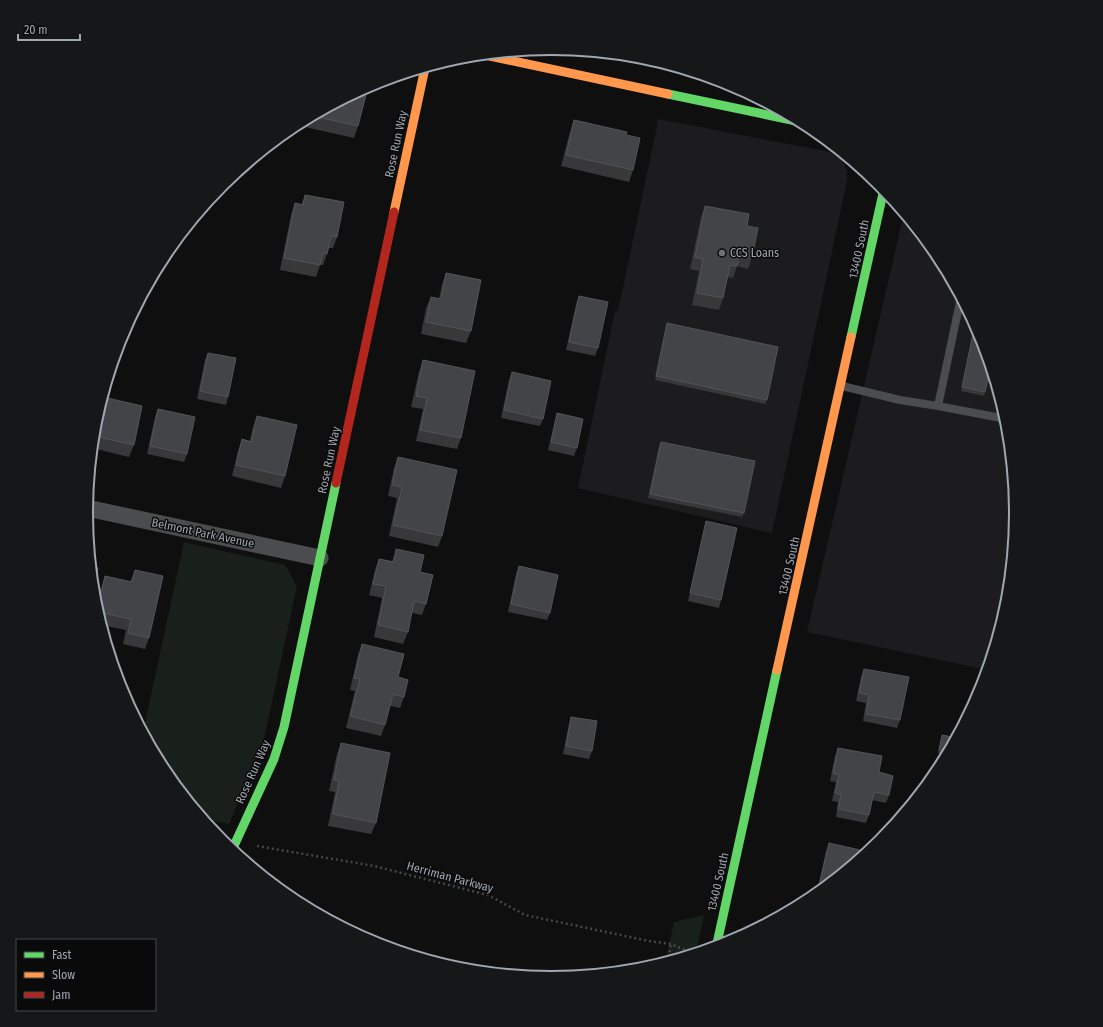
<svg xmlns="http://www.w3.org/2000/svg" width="1103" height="1027" font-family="'Fira Sans Condensed',sans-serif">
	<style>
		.built { fill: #1c1c1e }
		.green { fill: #191f1a }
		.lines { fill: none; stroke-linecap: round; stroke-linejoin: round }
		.path { stroke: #45474a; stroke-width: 2.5; stroke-dasharray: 2 3; stroke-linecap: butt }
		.lane { stroke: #4a4c4e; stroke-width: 8 }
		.street { stroke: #4a4c4e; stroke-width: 17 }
		.fast { stroke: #63d668; stroke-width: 9 }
		.slow { stroke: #ff974d; stroke-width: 9 }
		.jam { stroke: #b3261e; stroke-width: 9 }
		.wall { fill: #38383b }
		.building { fill: #434447; stroke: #525458 }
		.poi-dot { fill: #6d7278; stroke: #0a0a0b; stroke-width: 1.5 }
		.labels { text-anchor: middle; stroke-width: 3; stroke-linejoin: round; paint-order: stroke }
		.street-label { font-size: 12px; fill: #a0a7b0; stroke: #0a0a0b }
		.poi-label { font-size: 12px; fill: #a0a7b0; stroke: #0a0a0b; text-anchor: start }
		.rim { fill: none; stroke: #a0a7b0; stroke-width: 2 }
	</style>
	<rect width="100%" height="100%" fill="#0f0f10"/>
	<path class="built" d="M658,119L825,151L834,154L840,159L844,164L847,171V181L772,533L578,488L615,311H618L656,131Z
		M904,213L939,255L982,336L1008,423L1017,514L1008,605L988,670L807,632Z"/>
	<path class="green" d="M184,542L285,565L297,586L264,739L229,824L203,819L164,772L143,732Z
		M704,915L696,954L665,963L674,922Z"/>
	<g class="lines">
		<path class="path" d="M257,846L374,866L488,895L525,915L649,941L671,944L690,952
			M668,962L671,944"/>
		<path class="lane" d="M842,386L900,400L938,406L1001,418L1003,406
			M938,406L961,297"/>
		<path class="street" d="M87,508L320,558"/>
		<path class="fast" d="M668,94L801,122
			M851,337L884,189
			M232,850L274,759L284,727L336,483
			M716,948L777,670"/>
		<path class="slow" d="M485,55L668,94
			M394,212L425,68
			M777,670L851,337"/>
		<path class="jam" d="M336,483L394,212"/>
	</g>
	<path class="wall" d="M368,87L358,126L354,138L296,125Z
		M574,120L626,135L633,170L629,182L561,166L570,132Z
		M305,195L337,237L333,248H329L327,254L323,265H320L316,277L280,270L291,215L295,203L301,205Z
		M705,206L747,226L752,257L748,269L737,266L733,278L727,277L723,298L719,310L692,305L699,271L690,269L701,217Z
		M446,273L471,331L466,343L421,334L426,308L431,297L439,299L442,284Z
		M579,296L598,348L595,356L566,350L576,304Z
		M667,323L767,400L765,404L655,380L666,327Z
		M975,323L982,336L985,392L984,396L961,391Z
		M208,353L228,397L226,405L197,399L205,360Z
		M423,360L461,438L457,449L416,441L423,409L411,407L419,372Z
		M512,372L543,419L540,426L501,418L509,380Z
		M158,409L187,454L184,462L147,454L155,417Z
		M557,413L577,448L574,456L548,450L555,421Z
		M257,416L285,476L281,488L232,476L238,451L242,439L250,441L253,427Z
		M95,422L134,445L129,457L92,448Z
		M661,442L744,513L742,517L648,498L659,446Z
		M398,457L442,536L438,547L389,536L397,498L388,496L394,468Z
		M706,521L721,600L719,608L688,601L704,529Z
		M396,549L420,572L426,604L422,615L412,613L408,632L403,644L374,637L382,598L369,595L375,570L379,559L392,562Z
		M519,566L550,613L547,620L508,612L516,574Z
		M135,570L149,638L145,649L123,644L126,630L101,625L96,609L101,588L105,576L130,582Z
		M362,644L398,677L404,697L400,708L390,706L385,725L381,736L346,728L355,691L350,690L358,655Z
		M864,669L900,720L897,728L863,721L866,703L856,701L861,677Z
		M571,717L592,751L589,759L563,754L569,724Z
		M942,735L957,738L948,755L938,753L941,739Z
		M341,743L376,823L371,834L328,826L335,792L329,791L337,754Z
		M838,748L879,772L889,795L886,803L872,800L869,815L866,823L836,817L838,802L832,801L836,782L830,781L835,756Z
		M829,843L869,852L816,896L826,851Z"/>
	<path class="building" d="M368,87L358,126L313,116Z
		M574,120L627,132L626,135L640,138L633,170L566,155Z
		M305,195L344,202L337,237L331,236L327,254L323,253L320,265L284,258L295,203L303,205Z
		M705,206L749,214L747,226L758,228L752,257L739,255L737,266L730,265L723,298L697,293L703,259L695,257Z
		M446,273L481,280L471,331L426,322L431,297L441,299Z
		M579,296L608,302L598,348L569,342Z
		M667,323L778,347L767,400L656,376Z
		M975,324L982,336L991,366L985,392L962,387Z
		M208,353L236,358L228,397L200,391Z
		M423,360L475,371L461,438L420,430L427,398L416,396Z
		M512,372L551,381L543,419L504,410Z
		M103,397L142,406L134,445L94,436L95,422Z
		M158,409L195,417L187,454L150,446Z
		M557,413L583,419L577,448L551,442Z
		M257,416L297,425L285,476L236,465L242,439L251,442Z
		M661,442L755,461L744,513L650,494Z
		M398,457L457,470L442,536L393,525L402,487L392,485Z
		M706,521L737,528L721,600L690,593Z
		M396,549L424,555L420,572L433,575L426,604L414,601L408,632L378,625L386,586L373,584L379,559L394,562Z
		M519,566L558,575L550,613L511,604Z
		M91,567L98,568L93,589Z
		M135,570L163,576L149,638L128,633L131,619L97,612L105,576L132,582Z
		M362,644L404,654L398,677L408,680L404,697L393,694L385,725L350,716L360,679L354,678Z
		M864,669L909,677L900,720L866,714L869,695L859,693Z
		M571,717L597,721L592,751L566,746Z
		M942,735L957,738L950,751L939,750Z
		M341,743L390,753L376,823L333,814L339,781L334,780Z
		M838,748L882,756L879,772L893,776L889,795L874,792L869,815L838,809L841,795L835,793L839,775L833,773Z
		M829,843L869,852L817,895Z"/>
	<circle class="poi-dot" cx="722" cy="253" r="4"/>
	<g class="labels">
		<g class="street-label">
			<text transform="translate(396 144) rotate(-78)" y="4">Rose Run Way</text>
			<text transform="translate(859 249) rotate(-78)" y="4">13400 South</text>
			<text transform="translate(329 460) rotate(-78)" y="4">Rose Run Way</text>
			<text transform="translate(203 533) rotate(12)" y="4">Belmont Park Avenue</text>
			<text transform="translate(789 566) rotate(-77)" y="4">13400 South</text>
			<text transform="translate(253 772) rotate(-66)" y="4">Rose Run Way</text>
			<text transform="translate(450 877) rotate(15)" y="4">Herriman Parkway</text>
			<text transform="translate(718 882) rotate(-77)" y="4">13400 South</text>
		</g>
		<g class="poi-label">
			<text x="730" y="257">CCS Loans</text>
		</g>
	</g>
	<path d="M0 0H1103V1027H0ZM93 513a458 458 0 1 1 916 0a458 458 0 1 1-916 0Z" fill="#161718" fill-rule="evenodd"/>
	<path class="rim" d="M93 513a458 458 0 1 1 916 0a458 458 0 1 1-916 0Z"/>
	<rect x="16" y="939" width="140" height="72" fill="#0a0a0b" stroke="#46494d"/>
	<rect x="24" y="952" width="20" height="6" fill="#63d668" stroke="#46494d"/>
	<text x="52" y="959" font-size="12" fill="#a0a7b0">Fast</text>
	<rect x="24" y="972" width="20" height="6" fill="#ff974d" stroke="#46494d"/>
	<text x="52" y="979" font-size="12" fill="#a0a7b0">Slow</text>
	<rect x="24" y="992" width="20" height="6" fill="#b3261e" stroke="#46494d"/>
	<text x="52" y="999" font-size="12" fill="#a0a7b0">Jam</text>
	<path d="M18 34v6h62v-6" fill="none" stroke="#a0a7b0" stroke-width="2"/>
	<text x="24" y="34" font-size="12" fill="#a0a7b0" stroke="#0a0a0b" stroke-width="3" paint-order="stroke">20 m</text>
</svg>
